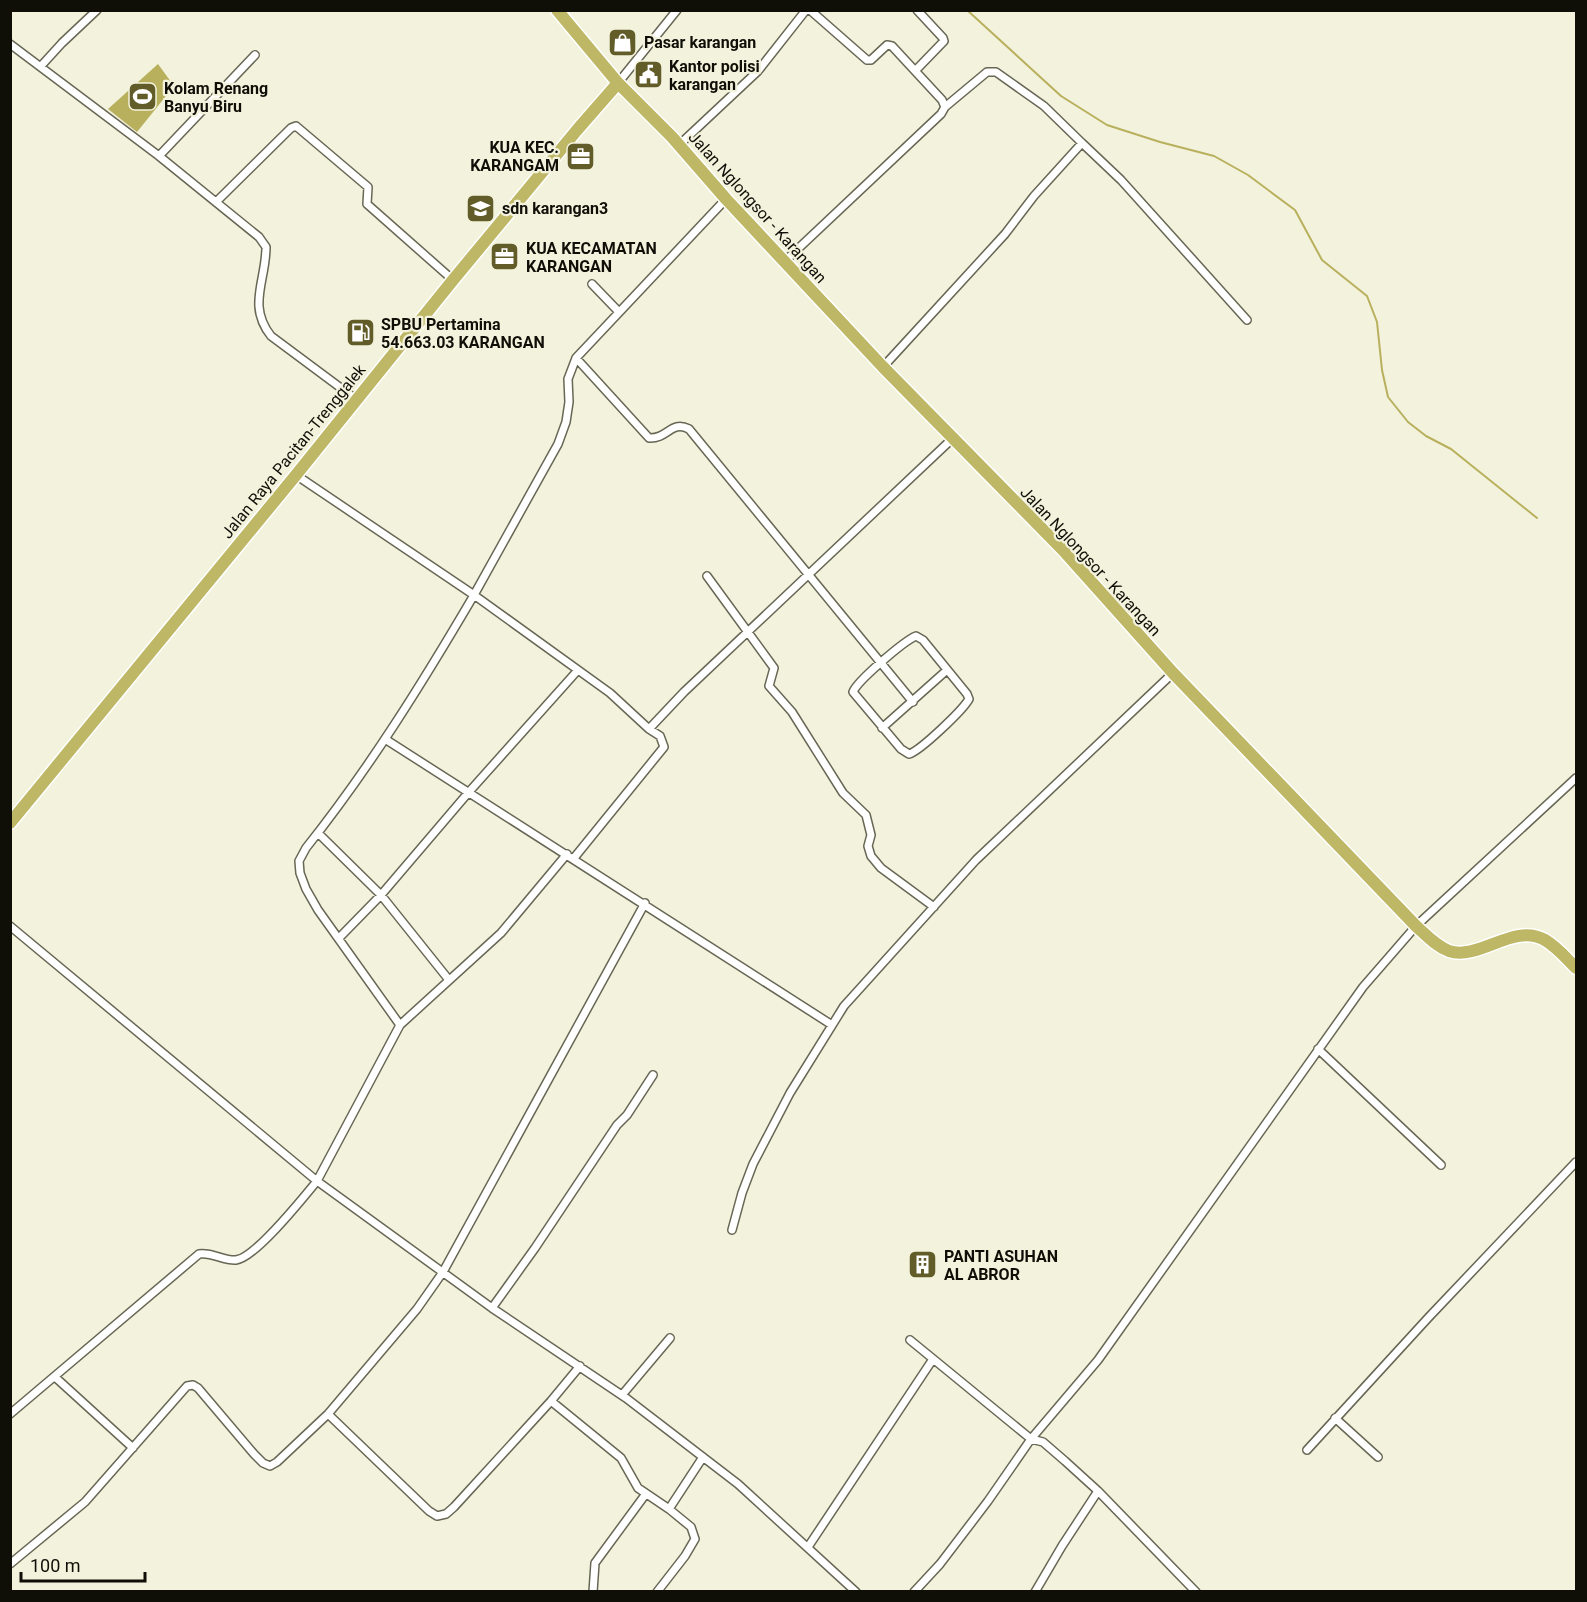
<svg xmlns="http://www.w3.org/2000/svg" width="1587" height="1602" font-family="Roboto,sans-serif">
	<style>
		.water { fill: #b8b05d }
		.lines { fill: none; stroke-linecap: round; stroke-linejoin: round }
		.stream { stroke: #b8b05d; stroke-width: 2 }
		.minor-casing { stroke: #686755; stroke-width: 10 }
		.trunk-casing { stroke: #fff; stroke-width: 15 }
		.minor { stroke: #fff; stroke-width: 7 }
		.trunk { stroke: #beb766; stroke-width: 12 }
		.labels { text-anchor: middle; stroke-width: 4.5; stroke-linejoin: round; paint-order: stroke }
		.poi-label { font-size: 16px; font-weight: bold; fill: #0f0f08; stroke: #f3f2dc; text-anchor: start }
		.street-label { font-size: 16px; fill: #0f0f08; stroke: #f3f2dc }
	</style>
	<rect width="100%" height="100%" fill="#f3f2dc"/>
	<path class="water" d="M158,64L174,86L137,132L108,109Z"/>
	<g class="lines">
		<path class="stream" d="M967,10L1061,96L1107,125L1160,142L1214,156L1248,175L1295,210L1322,260L1367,296L1377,322L1382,370L1388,397L1408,422L1426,436L1451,449L1537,518"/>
		<defs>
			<path id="minor" d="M10,44L159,156L259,237L266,247C266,281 247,306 271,336L357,400
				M41,66L62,43L97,10
				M915,71L944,41L943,38L917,10
				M618,83L677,10
				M945,107L987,72H996L1044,106L1082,143
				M679,145L758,71L806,10
				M159,156L255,55
				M726,199L576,358L568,379L569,402L566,422L558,444L474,595L610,693L649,729L684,692L952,439
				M216,202L291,128L296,126L368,187L367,204L453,280
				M785,261L941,114L945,107L942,100L892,46L887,45L871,60H867L810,10
				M592,284L618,311
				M576,358L649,438C668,439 671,420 689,429L913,702
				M883,367L1005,234L1034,196L1082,143L1121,180L1247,320
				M296,475L474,595C423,682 369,769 306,848L299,861L300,873L306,889L318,910L400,1025L317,1181L492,1308L626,1398L738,1484L856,1592
				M707,576L774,668L769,686L792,712L843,793L866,815L871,835L868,846L871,856L881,868L934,907
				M916,636L923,640L967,694L969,699C963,710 920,751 909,754L901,749L853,692C857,681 904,641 916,636Z
				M882,728L947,670
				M385,739L832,1025
				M318,833L381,895L468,793L578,670
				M574,858L664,747L660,736L649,729
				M10,926L317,1181C303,1198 255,1258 236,1260C224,1261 212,1252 199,1254L10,1414
				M339,938L381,895L449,980
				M400,1025L501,933L567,854
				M1318,1049L1441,1165
				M732,1230L742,1193L753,1164L790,1093L844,1006L976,860L1173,673
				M492,1308L535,1248L617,1125L627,1115L653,1075
				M910,1340L1031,1439L1043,1442L1065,1461L1098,1491L1196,1592
				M55,1377L133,1448
				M622,1395L670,1338
				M551,1401L621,1458L638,1488L669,1509
				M328,1414L417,1309L443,1272L645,903
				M1335,1418L1378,1457
				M1307,1450L1428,1318L1576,1162
				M808,1547L933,1359
				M10,1564L85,1502L187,1386L193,1385L198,1388L254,1454L263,1463L270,1466L277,1462L328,1414L429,1511L437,1516L446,1514L454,1507L551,1401L580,1366
				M593,1592L595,1563L645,1495
				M657,1592L685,1556L695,1539L691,1527L669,1509L703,1457
				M914,1592L940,1564L988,1501L1031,1439L1098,1360L1363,987L1416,926L1576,778
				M1035,1592L1062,1546L1098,1491"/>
			<path id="trunk" d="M557,10L618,83L672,137L726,199L883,367L1063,550L1173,673L1416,926C1426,935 1436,946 1449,951C1479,961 1514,922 1545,940C1557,947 1567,959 1576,968
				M10,823L296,475L453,280L577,130L618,83"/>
		</defs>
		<use href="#minor" class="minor-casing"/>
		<use href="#trunk" class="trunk-casing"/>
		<use href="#minor" class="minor"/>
		<use href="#trunk" class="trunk"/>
	</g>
	<defs>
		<symbol id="shop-square" viewBox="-11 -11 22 22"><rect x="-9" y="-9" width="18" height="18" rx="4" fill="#615c28" stroke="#f3f2dc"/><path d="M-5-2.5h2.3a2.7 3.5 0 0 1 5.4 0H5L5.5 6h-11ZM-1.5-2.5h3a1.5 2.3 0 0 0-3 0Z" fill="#fff"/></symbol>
		<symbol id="civic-square" viewBox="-11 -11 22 22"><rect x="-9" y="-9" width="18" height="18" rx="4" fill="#615c28" stroke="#f3f2dc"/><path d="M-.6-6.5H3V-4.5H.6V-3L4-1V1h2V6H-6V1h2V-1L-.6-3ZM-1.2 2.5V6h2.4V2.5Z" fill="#fff"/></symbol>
		<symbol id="stadium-square" viewBox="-11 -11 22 22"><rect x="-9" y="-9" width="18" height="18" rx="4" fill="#615c28" stroke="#f3f2dc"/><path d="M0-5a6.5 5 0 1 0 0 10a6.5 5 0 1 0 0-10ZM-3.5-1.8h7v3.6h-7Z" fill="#fff"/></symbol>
		<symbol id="office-square" viewBox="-11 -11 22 22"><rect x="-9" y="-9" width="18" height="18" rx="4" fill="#615c28" stroke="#f3f2dc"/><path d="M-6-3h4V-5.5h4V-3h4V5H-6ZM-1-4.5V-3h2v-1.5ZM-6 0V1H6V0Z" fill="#fff"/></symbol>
		<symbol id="school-square" viewBox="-11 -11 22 22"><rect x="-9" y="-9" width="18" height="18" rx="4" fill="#615c28" stroke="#f3f2dc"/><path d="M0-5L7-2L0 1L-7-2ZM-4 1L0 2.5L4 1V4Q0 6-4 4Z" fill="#fff"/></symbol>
		<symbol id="fuel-square" viewBox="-11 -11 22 22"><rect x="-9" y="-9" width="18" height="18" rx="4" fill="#615c28" stroke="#f3f2dc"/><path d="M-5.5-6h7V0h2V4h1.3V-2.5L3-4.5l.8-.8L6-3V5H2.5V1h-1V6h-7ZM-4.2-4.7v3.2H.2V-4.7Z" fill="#fff"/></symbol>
		<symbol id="building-square" viewBox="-11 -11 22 22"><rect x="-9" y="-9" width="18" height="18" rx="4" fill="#615c28" stroke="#f3f2dc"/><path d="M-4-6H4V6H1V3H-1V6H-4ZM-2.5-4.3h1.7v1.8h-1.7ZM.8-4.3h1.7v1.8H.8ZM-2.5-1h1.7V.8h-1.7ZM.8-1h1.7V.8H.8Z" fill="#fff"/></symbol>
	</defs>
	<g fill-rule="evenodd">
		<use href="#shop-square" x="606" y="26" width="33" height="33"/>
		<use href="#civic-square" x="632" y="58" width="33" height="33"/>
		<use href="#stadium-square" x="126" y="80" width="33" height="33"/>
		<use href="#office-square" x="564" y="140" width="33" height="33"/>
		<use href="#school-square" x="464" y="192" width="33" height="33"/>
		<use href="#office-square" x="488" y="240" width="33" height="33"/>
		<use href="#fuel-square" x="344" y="316" width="33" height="33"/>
		<use href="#building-square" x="906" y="1248" width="33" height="33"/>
	</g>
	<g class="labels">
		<g class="poi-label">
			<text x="644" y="48">Pasar karangan</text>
			<text x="669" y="72">Kantor polisi<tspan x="669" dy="18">karangan</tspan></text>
			<text x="164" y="94">Kolam Renang<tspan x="164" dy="18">Banyu Biru</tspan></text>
			<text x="559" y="153" text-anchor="end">KUA KEC.<tspan x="559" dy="18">KARANGAM</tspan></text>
			<text x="502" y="214">sdn karangan3</text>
			<text x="526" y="254">KUA KECAMATAN<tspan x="526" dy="18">KARANGAN</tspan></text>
			<text x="381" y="330">SPBU Pertamina<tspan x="381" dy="18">54.663.03 KARANGAN</tspan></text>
			<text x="944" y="1262">PANTI ASUHAN<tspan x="944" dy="18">AL ABROR</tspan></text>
		</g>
		<g class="street-label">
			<text transform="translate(758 207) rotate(48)" y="6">Jalan Nglongsor - Karangan</text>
			<text transform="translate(293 451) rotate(-51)" y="6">Jalan Raya Pacitan-Trenggalek</text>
			<text transform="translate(1091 561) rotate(47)" y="6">Jalan Nglongsor - Karangan</text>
		</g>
	</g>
	<rect width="1587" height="1602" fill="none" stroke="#0f0f08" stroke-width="24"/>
	<path d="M21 1572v9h124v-9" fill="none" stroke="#0f0f08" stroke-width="3"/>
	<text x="30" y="1572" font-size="18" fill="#0f0f08" stroke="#f3f2dc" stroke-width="4.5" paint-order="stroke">100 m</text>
</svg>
